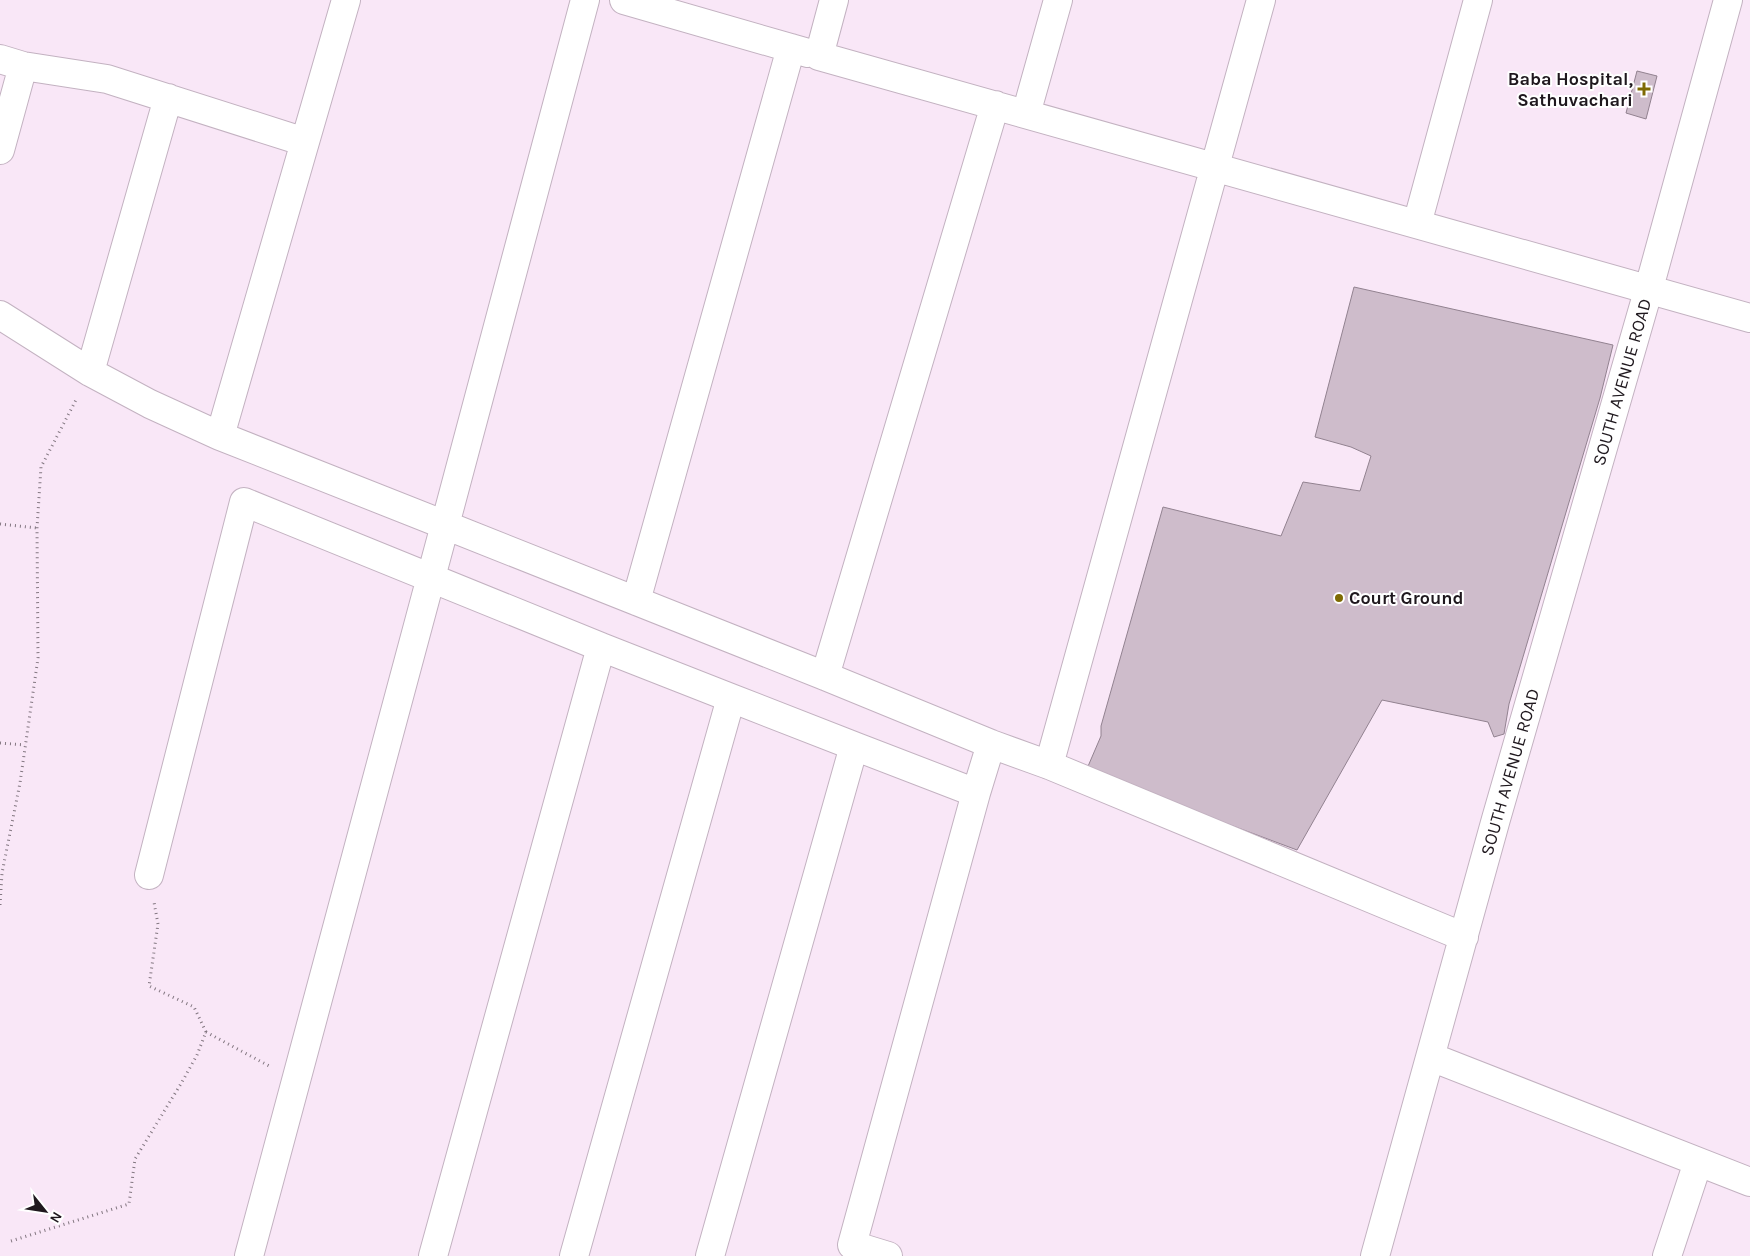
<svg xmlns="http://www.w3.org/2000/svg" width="1750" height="1256" font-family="Karla,sans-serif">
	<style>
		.building { fill: #cebccb; stroke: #928290 }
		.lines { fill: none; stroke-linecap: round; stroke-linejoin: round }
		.street-casing { stroke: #c3b2c1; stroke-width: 30 }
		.path { stroke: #837781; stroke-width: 3; stroke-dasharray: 1 4; stroke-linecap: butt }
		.street { stroke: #fff; stroke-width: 28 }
		.poi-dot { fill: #7e6a03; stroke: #fff; stroke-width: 2 }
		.labels { text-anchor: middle; stroke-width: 4; stroke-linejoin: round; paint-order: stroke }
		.poi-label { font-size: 18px; font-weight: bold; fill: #1f181e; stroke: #fff; text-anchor: end }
		.street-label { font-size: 18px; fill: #1f181e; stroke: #fff }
	</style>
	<rect width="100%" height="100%" fill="#f9e7f7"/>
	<path class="building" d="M1637,71L1657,76L1646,119L1626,113Z
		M1354,287L1613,345L1600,398L1509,704L1504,734L1494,737L1488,722L1382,700L1297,850L1086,771L1101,736V726L1163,507L1281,536L1303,482L1360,491L1371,456L1351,447L1315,437Z"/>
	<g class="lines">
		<defs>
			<path id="street" d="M585,0L445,525L825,676L991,744L1049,765L1464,937
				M624,0L808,53
				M834,0L819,56L1750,318
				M0,59L23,66L107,79L305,142
				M1026,114L1058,0
				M0,150L23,66
				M1417,224L1478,0
				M0,315L90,372L150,404L220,436
				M90,372L168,98
				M636,601L791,48
				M825,676L995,105
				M854,746L976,793L852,1245L888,1256
				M1049,765L1261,0
				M976,793L991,744
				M149,875L244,502L601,647
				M1431,1057L1750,1182
				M249,1256L445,525L220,436L346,0
				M433,1256L601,647L731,698L574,1256
				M710,1256L854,746L731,698
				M1375,1256L1496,819L1649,288L1728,0
				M1667,1256L1698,1162"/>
		</defs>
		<use href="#street" class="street-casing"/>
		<path class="path" d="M0,524L37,528
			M0,743L25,745
			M0,905L2,873L20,783L38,658L37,528L41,467L77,398
			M206,1032L271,1067
			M11,1241L129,1204L135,1159L182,1082L197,1055L206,1032L194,1007L149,986L158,924L154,902"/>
		<use href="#street" class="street"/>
	</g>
	<g class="poi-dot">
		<path d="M1641.5 81.5h5v5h5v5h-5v5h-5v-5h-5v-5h5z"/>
		<circle cx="1339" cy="598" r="5"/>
	</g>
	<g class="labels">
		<g class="poi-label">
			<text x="1633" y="85">Baba Hospital,<tspan x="1633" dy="21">Sathuvachari</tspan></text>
			<text x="1349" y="604" text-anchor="start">Court Ground</text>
		</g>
		<g class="street-label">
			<text transform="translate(1622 382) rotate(-74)" y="6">SOUTH AVENUE ROAD</text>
			<text transform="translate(1510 772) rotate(-74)" y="6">SOUTH AVENUE ROAD</text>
		</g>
	</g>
	<g transform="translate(45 1211) rotate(120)" stroke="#ffffff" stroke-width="4" paint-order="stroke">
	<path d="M0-4L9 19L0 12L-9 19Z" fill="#1f181e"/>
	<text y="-8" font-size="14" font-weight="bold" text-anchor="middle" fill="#1f181e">N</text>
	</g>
</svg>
